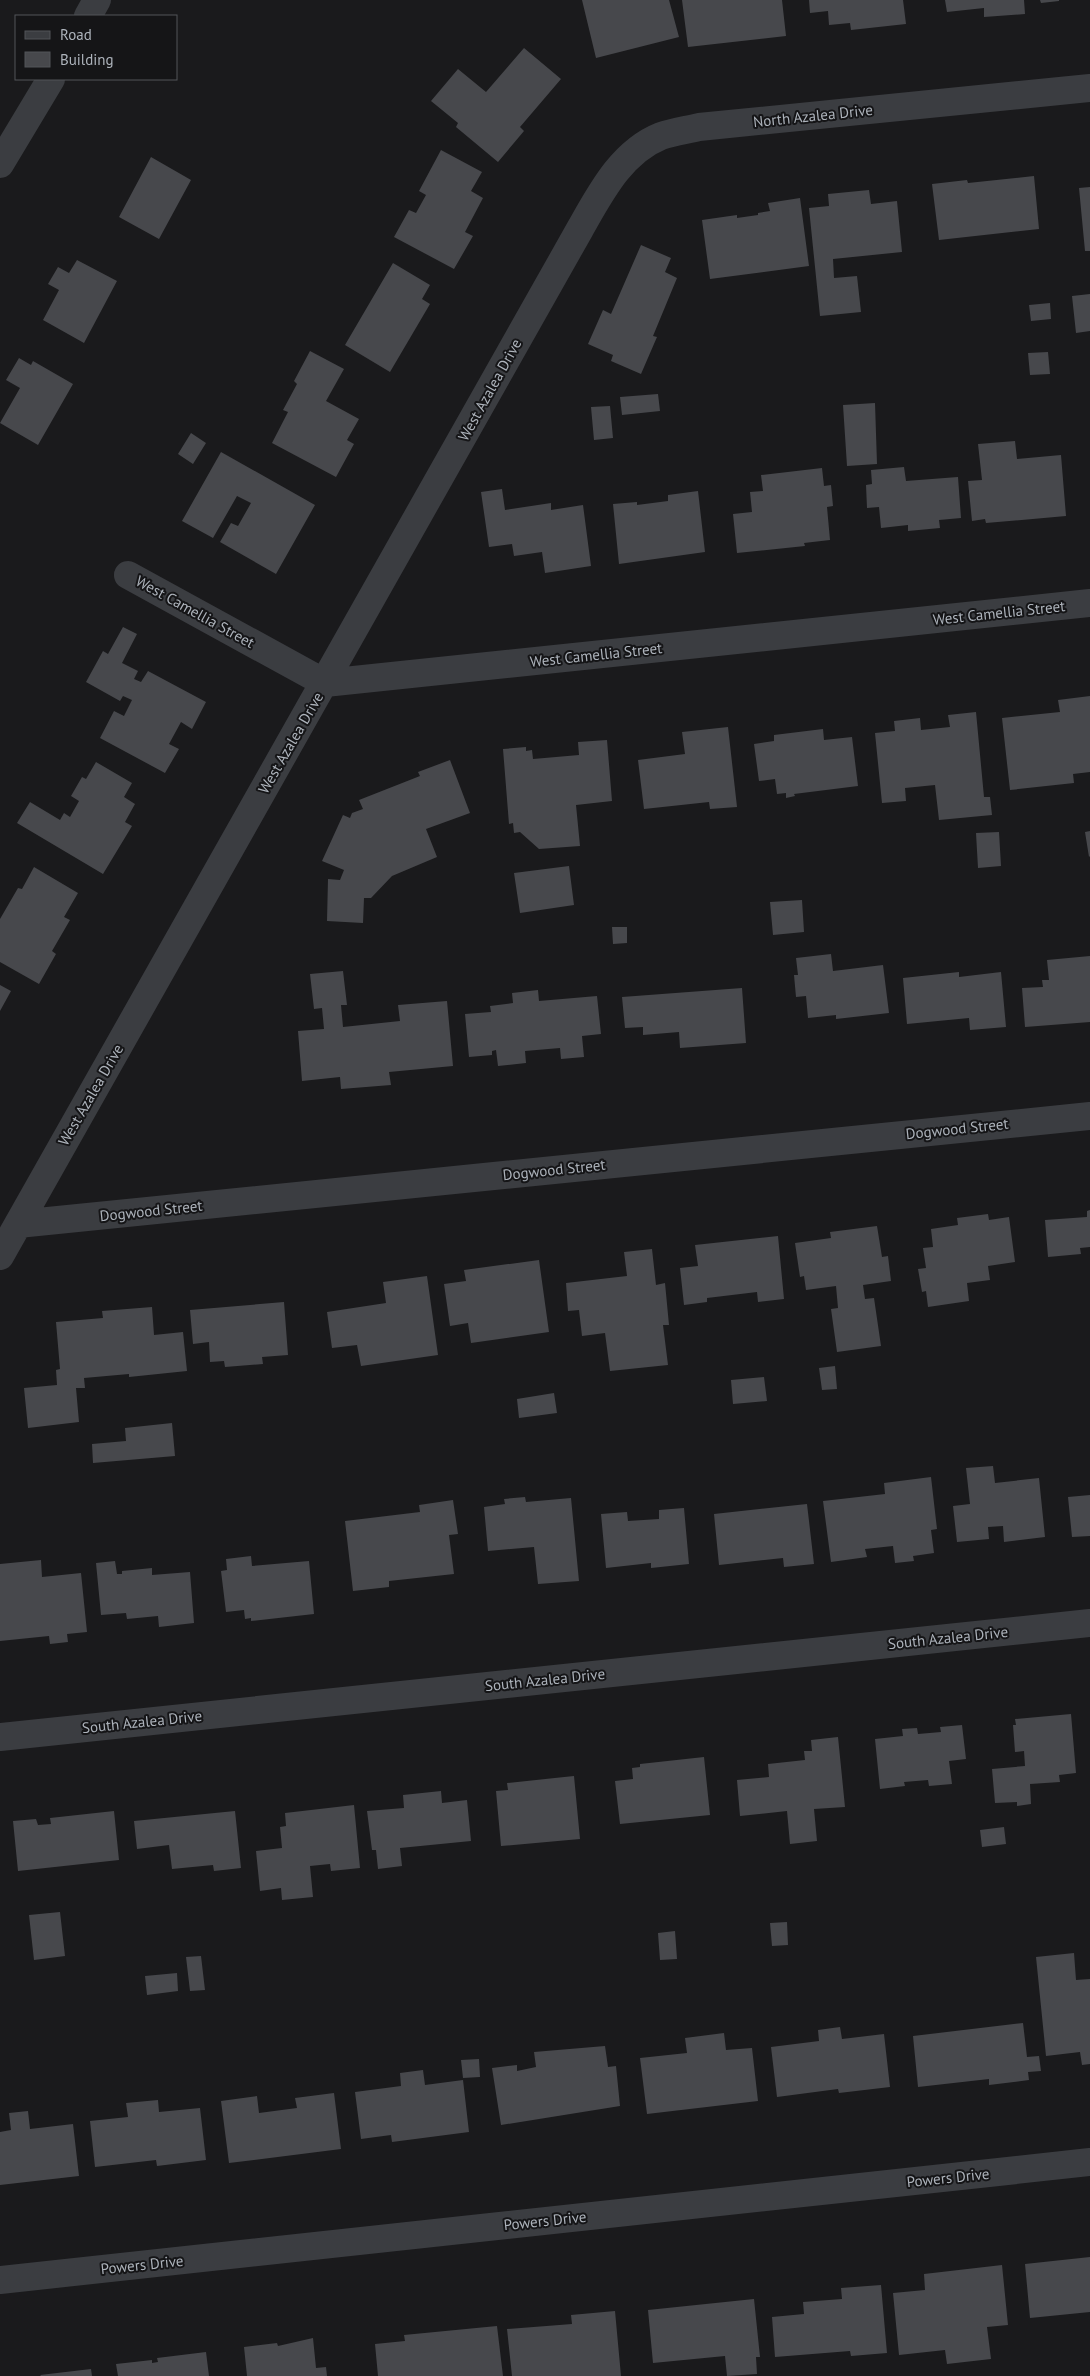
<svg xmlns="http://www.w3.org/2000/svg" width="1090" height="2376" font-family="'PT Sans',sans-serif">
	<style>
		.building { fill: #47484c }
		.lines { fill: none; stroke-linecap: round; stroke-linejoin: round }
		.minor { stroke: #3b3d41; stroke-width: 28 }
		.labels { text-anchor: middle; stroke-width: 4; stroke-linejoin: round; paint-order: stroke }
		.street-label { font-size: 15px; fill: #adb3bb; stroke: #151517 }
	</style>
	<rect width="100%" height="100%" fill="#1a1a1c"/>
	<path class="building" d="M582,0H669L679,37L596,58Z
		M682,0H782L786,36L688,47Z
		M809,0H903L906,24L851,30L850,23L829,25L828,11L810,13Z
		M945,0H1024L1025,14L984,17V8L947,12Z
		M1040,0H1059V1L1041,3Z
		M524,48L561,79L520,127L524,131L498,162L456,127L458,123L431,101L458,69L486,92Z
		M441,150L482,172L471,191L483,198L465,232L473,236L454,269L394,237L409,210L416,213L426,195L419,191Z
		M151,157L191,180L159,239L119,217Z
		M1034,176L1039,229L939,240L932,184L967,180L968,183Z
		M1090,187V251H1085L1079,188Z
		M869,190L871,204L897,201L902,252L833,259L834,278L857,276L861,312L820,316L809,208L829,206L828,194Z
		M800,198L809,266L710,279L702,220L737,215V218L758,215V213L770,211L768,203Z
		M641,245L671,258L665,272L677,278L653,336L657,337L641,374L611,361L613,355L588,344L603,310L611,314Z
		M77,260L117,281L84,343L43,320L59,290L48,284L58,267L69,273Z
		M393,263L430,285L422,299L430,304L390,372L345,345Z
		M1090,294V331L1076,333L1072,296Z
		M1050,303L1051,319L1031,321L1029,305Z
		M310,351L344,369L326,401L359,419L347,440L354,444L336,477L272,443L288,412L283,410L297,384L294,381Z
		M1048,352L1050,374L1030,375L1028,353Z
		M19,358L31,365L33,361L73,384L38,445L0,423L20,388L6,380Z
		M658,394L660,411L622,415L620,397Z
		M875,403L877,464L847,466L843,405Z
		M610,406L613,438L594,440L591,407Z
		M191,433L206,443L193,464L178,454Z
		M1015,441L1017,459L1061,455L1066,516L986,523L985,519L972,521L968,481L982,480L978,444Z
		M221,452L315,505L276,574L220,542L231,523L238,526L251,503L237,496L213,538L182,521Z
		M904,467L906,481L958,477L961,518L939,520L940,528L908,531V525L881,528L879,507L867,508L866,485L872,484L871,470Z
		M822,468L824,486L831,485L833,506L827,507L830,540L804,543L805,546L737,553L733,514L752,512L750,492L763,491L761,475Z
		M502,489L505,510L551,503V510L583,505L591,566L545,573L542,552L514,556L512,544L489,547L481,492Z
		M698,491L705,552L619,564L613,504L637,502V505L668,501V495Z
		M123,627L137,634L122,663L138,671L134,679L141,682L148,671L206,702L192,729L181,722L169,744L179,749L165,773L100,738L114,711L124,716L132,700L123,696L120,701L86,682L103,651L108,654Z
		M1090,696V772L1073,774L1074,783L1010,790L1002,718L1060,712L1058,700Z
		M976,712L984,797H990L992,815L939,820L935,785L905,788L906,801L882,803L875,733L895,731L894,721L920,718L921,730L950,727L948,715Z
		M728,727L737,807L710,809L709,802L644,809L638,760L685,754L682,732Z
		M823,729L824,740L852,737L858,786L794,794L795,796L786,798V793L777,794L775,779L759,781L754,744L774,741V735Z
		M607,740L612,801L576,805L580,846L539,849L520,832L514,833L513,823L509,824L503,749L526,747V751L532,750L533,759L579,755L578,742Z
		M450,760L470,813L426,829L437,857L392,876L371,898H364L363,923L327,921L328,879L340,880L344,870L322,861L343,815L350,818L352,813L363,809L359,800L420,776L418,772Z
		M96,762L132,783L124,797L135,804L125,822L132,826L103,874L17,823L30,802L60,820L64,813L70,817L79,801L71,796L82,777L86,779Z
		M1090,831V856L1089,857L1085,832Z
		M999,832L1001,866L978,868L976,833Z
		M569,866L574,905L520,913L514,873Z
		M34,867L78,893L64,917L70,920L52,951L56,954L39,984L0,962V919L18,888L22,889Z
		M802,900L804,932L773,935L770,902Z
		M612,927H627V943L613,944Z
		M831,954L833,971L883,965L889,1013L836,1019V1015L808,1018L806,996L796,997L794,975H798L796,958Z
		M1090,956V1022L1025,1027L1022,988L1043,987L1042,980H1049L1047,960Z
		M343,971L347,1005H341L343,1027L400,1021L398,1005L447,1001L453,1066L389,1072L391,1085L341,1089L340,1077L302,1081L298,1031L324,1029L322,1008L314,1009L310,974Z
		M959,972V977L1001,972L1006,1027L970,1030L969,1018L907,1024L903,978Z
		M0,985L11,991L0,1011Z
		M742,988L746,1043L680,1048L679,1032L643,1035V1027L625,1028L622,997Z
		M538,990L539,1001L597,996L601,1034L582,1036L584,1057L561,1059L560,1048L525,1051L526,1063L498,1066L496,1050L492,1051V1055L469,1057L465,1014L491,1012L490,1006L513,1003L512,993Z
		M1090,1210V1247L1080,1248L1081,1254L1048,1257L1045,1220L1087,1217V1211Z
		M988,1214L989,1220L1009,1217L1015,1262L988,1266L990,1280L967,1283L969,1301L928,1307L926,1291L922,1292L918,1269L926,1268L923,1248L933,1247L931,1229L958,1225L957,1218Z
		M877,1226L882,1257L888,1256L891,1281L863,1285L865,1299L874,1298L881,1346L837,1352L831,1309L838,1308L836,1286L806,1290L804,1276L800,1277L795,1243L831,1238L830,1232Z
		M778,1236L784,1299L758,1302L757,1292L707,1298V1302L684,1305L680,1268L698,1266L695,1245Z
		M652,1249L656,1285L665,1283L669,1325H663L668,1365L610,1371L605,1333L582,1336L579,1310L568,1311L566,1283L627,1276L624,1252Z
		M539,1260L549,1332L471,1343L468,1323L450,1326L444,1284L466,1281L464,1270Z
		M427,1276L438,1355L361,1366L357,1345L332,1348L327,1312L386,1303L383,1282Z
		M284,1302L288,1355L262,1357L263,1364L225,1367L224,1361L210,1362L209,1342L193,1344L190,1310Z
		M152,1307L154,1335L183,1332L187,1371L129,1377V1374L84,1378L85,1388H76L79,1422L28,1428L24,1388L57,1385L56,1370L60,1369L56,1322L103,1318L102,1311Z
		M835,1366L837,1389L822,1390L819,1368Z
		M764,1377L767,1401L733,1404L731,1380Z
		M554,1393L557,1413L519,1418L517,1399Z
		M172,1423L175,1456L93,1463L92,1444L126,1441L125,1428Z
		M993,1466L995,1483L1039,1478L1045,1537L1004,1542L1003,1526L988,1527L989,1539L957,1542L953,1506L970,1504L966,1468Z
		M931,1477L937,1529L931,1530L934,1553L913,1556L914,1561L895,1563L893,1546L865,1549L867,1557L831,1562L823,1501L885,1494L884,1483Z
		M1090,1495V1536L1072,1537L1068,1497Z
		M525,1497L526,1502L571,1498L579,1581L538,1584L534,1547L488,1551L484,1507L505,1504L504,1499Z
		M453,1500L458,1534L449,1535L454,1574L389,1581V1587L353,1591L345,1521L420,1512L419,1505Z
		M807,1504L814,1564L784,1567L783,1558L719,1565L714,1514Z
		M684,1508L689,1564L651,1568V1563L606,1568L601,1514L627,1512L628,1521L659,1519V1510Z
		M251,1556L252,1566L309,1561L314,1614L251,1621V1618L245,1619L244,1610L226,1612L221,1571L227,1570L226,1559Z
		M41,1560L42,1577L81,1573L87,1632L67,1634L68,1642L50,1644L49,1636L0,1641V1564Z
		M115,1561L117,1574H122V1571L152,1568V1575L190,1572L194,1623L159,1627L158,1616L127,1619L126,1613L101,1615L96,1563Z
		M1071,1714L1076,1773L1059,1775L1060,1782L1030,1784L1031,1804L1017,1806V1802L995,1803L992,1769L1025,1766L1024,1751L1015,1752L1013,1725H1016L1015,1719Z
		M962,1725L966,1759L949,1761L952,1784L929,1786L928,1780L904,1782L905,1786L880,1789L875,1739L903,1736L902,1729L917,1728L918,1734L941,1732L940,1727Z
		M838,1737L845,1807L814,1809L817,1841L790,1844L787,1811L740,1816L737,1780L769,1777L768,1764L805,1760L804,1751H812L811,1740Z
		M704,1757L710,1815L620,1824L615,1781L633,1779L632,1768L640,1767V1764Z
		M574,1776L580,1839L501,1846L496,1791L508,1790L507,1783Z
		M441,1791L442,1803L467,1800L471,1841L400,1848L402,1866L378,1869L376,1850H372L367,1811L404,1808L403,1795Z
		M354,1805L360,1868L331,1871L330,1864L310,1866L313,1897L282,1900L281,1888L260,1891L256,1851L282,1848L280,1827L286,1826L285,1813Z
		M114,1811L119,1860L18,1871L13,1821L36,1819L38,1825L51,1824L50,1818Z
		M235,1811L241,1868L214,1871L213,1865L172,1869L169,1845L137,1849L134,1821Z
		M1004,1827L1006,1844L982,1847L980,1830Z
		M60,1912L65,1956L34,1960L29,1915Z
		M787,1922L788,1945L772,1946L770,1923Z
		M675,1931L677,1959L660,1960L658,1933Z
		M1074,1953L1076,1980L1090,1979V2064L1082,2065L1080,2052L1046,2056L1036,1957Z
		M201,1956L205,1990L190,1991L186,1957Z
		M177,1973L178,1991L147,1995L145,1976Z
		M1023,2023L1027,2057L1039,2056L1041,2071L1028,2072L1029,2080L989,2085V2079L918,2087L913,2036Z
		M840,2027L842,2039L884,2034L890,2087L839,2093L838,2089L777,2097L771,2047L819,2041L818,2030Z
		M724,2033L726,2050L752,2048L758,2101L647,2114L640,2058L687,2053L685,2038Z
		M605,2046L608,2067L616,2066L620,2106L501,2125L492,2068L517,2065V2071L536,2067L534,2052Z
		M479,2059L480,2077L463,2078L461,2060Z
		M423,2070L425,2085L463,2080L469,2132L392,2142L391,2135L361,2139L355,2092L401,2086L400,2073Z
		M334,2093L341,2149L229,2163L221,2101L257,2096L259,2113L297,2108L295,2098Z
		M158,2100L159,2112L200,2108L206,2160L157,2166L156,2160L95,2167L90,2121L128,2117L126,2103Z
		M28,2111L30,2129L73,2124L79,2176L0,2185V2132L11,2130L9,2113Z
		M1090,2257V2312L1030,2318L1025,2264Z
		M1002,2265L1008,2325L987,2327L991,2359L947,2364L945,2350L899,2355L893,2293L925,2290L924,2274Z
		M881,2285L887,2353L851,2356L850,2351L775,2357L772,2317L804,2314L803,2302L842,2299L841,2288Z
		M754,2299L760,2357H756L757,2374L727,2376L725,2356L653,2363L648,2310Z
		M615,2311L621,2376H512L507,2329L572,2324L571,2315Z
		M497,2326L503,2376H378L375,2344L405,2341L404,2335Z
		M313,2338L316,2368L326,2367L327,2376H247L244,2347L277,2343L278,2346Z
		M206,2352L209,2376H118L116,2364L152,2360V2363L158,2362L157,2358Z
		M91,2369L92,2376H41L40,2375Z"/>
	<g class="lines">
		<path class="minor" d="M88,16L97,0
			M0,164L51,79
			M128,575L325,683L1090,603
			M18,1224L1090,1116
			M0,1256L580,229C600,194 621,152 661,136C673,132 687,130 699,127L1090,88
			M0,1737L1090,1623
			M0,2280L1090,2162"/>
	</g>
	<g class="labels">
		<g class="street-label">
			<text transform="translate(813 116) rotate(-6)" y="5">North Azalea Drive</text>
			<text transform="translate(490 390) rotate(-61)" y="5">West Azalea Drive</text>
			<text transform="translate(195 612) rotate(29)" y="5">West Camellia Street</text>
			<text transform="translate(999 613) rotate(-6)" y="5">West Camellia Street</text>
			<text transform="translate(596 655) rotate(-6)" y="5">West Camellia Street</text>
			<text transform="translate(291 743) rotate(-60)" y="5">West Azalea Drive</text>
			<text transform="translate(91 1095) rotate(-60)" y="5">West Azalea Drive</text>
			<text transform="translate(957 1129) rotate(-6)" y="5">Dogwood Street</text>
			<text transform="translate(554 1170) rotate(-6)" y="5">Dogwood Street</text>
			<text transform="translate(151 1211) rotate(-6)" y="5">Dogwood Street</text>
			<text transform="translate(948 1638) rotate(-6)" y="5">South Azalea Drive</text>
			<text transform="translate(545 1680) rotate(-6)" y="5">South Azalea Drive</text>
			<text transform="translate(142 1722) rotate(-6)" y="5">South Azalea Drive</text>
			<text transform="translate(948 2178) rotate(-6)" y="5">Powers Drive</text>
			<text transform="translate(545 2221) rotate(-6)" y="5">Powers Drive</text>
			<text transform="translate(142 2265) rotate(-6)" y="5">Powers Drive</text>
		</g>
	</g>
	<rect x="15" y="15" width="162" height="65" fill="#151517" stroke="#525459"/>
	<rect x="25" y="31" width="25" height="8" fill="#3b3d41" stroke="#525459"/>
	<text x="60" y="40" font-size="15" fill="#adb3bb">Road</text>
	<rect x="25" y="52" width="25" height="15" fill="#47484c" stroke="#525459"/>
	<text x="60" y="65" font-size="15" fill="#adb3bb">Building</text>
</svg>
